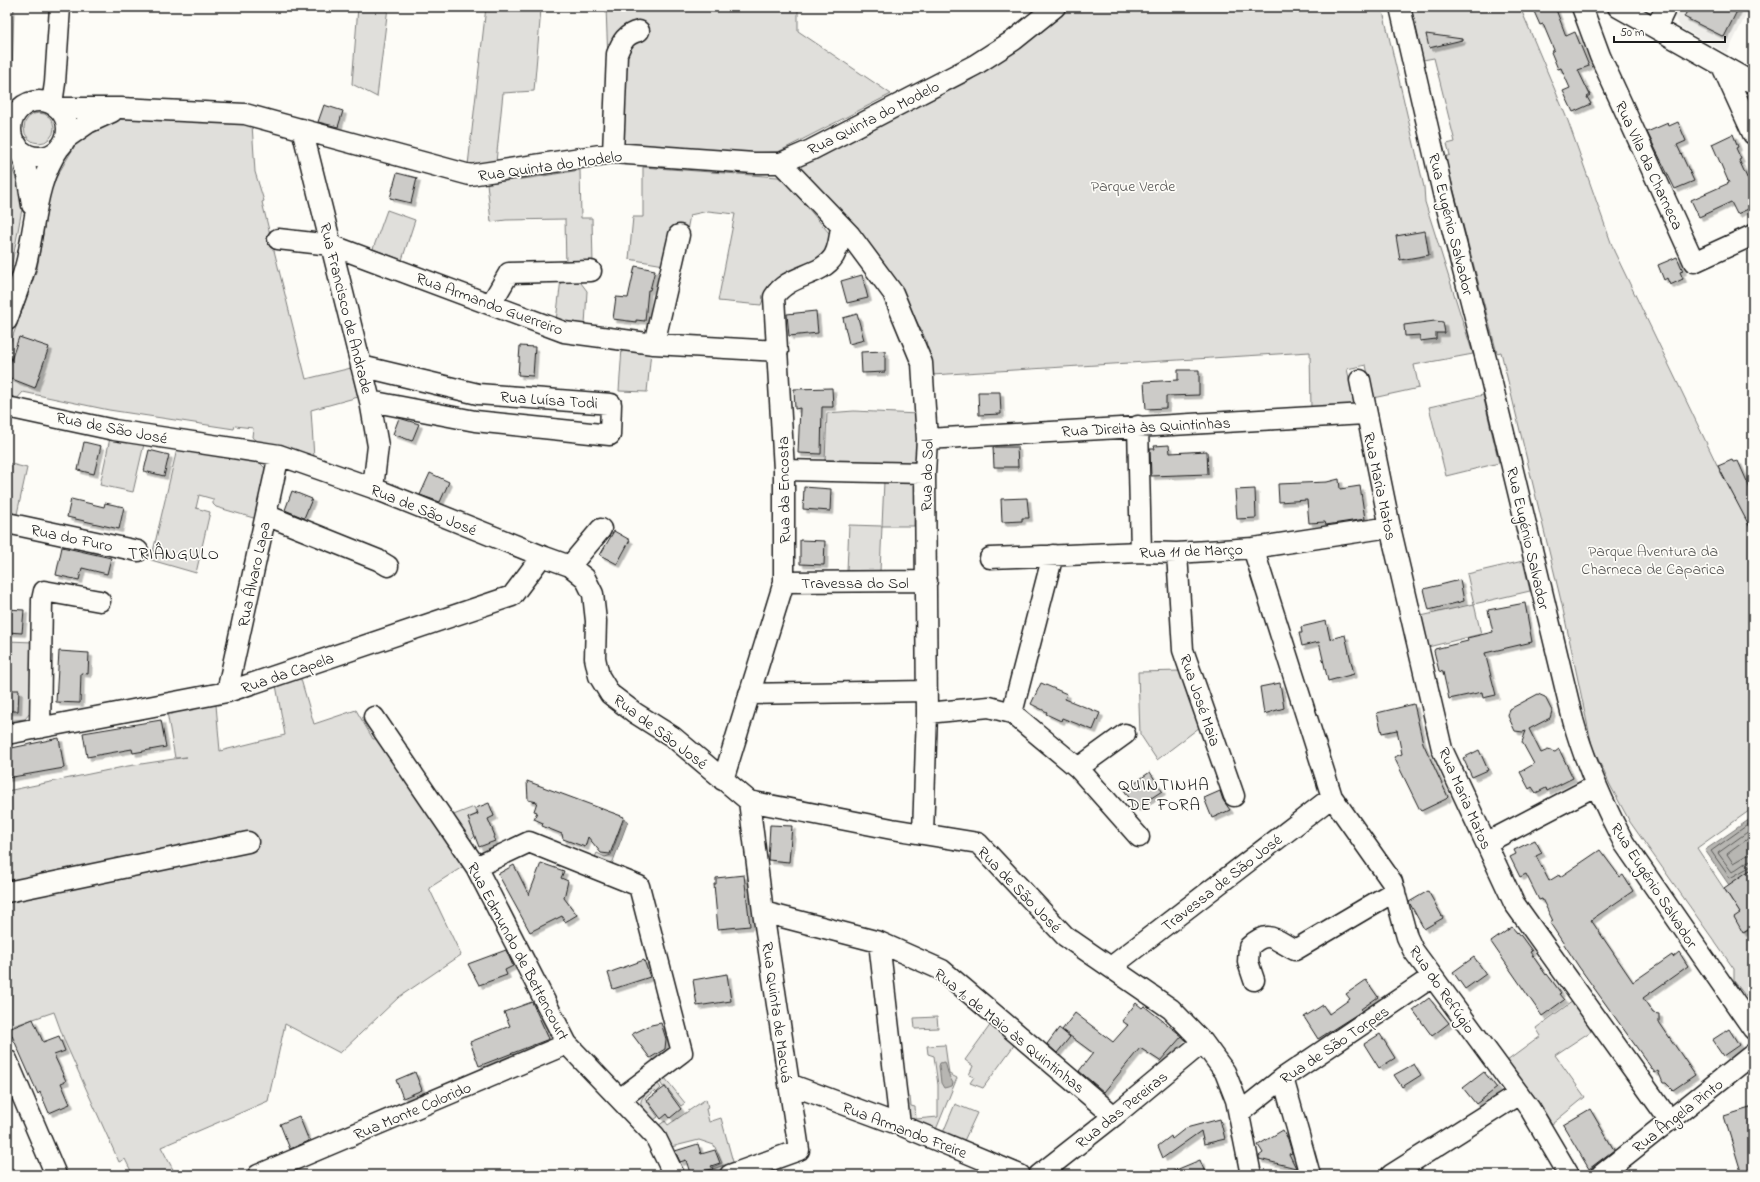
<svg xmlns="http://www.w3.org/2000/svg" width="1760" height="1182" font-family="'Indie Flower',sans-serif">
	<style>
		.built { fill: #eeede9 }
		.green { fill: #e0dfdb; stroke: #7e7e7c }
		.water { fill: #b7b6b2; stroke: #797876 }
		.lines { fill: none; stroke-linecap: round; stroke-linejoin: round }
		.shore { stroke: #5a5a58; stroke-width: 1 }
		.building { fill: #cccbc8; stroke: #1c1c1c; filter: url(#shadow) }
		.minor-casing { stroke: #1c1c1c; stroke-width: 23 }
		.minor { stroke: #fdfcf7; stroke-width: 20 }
		.labels { text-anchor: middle; stroke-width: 3.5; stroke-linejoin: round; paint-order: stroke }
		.street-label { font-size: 16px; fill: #1c1c1c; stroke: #fdfcf7 }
		.park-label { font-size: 16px; fill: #575655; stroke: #fdfcf7 }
		.neighbourhood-label { font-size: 17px; letter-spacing: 1px; fill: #1c1c1c; stroke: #fdfcf7 }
	</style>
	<defs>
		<filter id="shadow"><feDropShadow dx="3.5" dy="3.5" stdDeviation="0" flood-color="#0004"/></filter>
	</defs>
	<rect width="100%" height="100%" fill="#fdfcf7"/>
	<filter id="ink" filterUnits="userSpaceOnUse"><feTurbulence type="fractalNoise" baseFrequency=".025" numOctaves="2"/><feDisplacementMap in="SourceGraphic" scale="8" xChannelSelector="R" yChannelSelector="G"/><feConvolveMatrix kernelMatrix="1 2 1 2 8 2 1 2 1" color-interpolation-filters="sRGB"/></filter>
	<g filter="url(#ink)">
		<path class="built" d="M1676,7H1750L1727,53L1681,28L1674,17Z"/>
		<path class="green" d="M7,7H14L12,74L8,68L7,73Z
			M358,7H388L377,97L352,84Z
			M486,7H546L541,9L534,91L503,93L496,162L468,165Z
			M606,7H798V31L891,94L778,152L744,153L611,143Z
			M1065,7H1382L1424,187L1425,202L1473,354L1414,365L1419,388L1373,398L1366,365L1347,369L1356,408L1311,409L1310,352L932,375L926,340L911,310L802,175L799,165L862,130L907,112L971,80L1010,52Z
			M1411,7H1520L1568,121L1614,251L1720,471L1753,531V808L1697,848L1740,913L1744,933L1752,928L1753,999L1751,1003L1734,981V969L1630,822L1610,785L1592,746L1562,605L1501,352L1497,353L1445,157L1450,155L1447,144L1455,142L1434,58L1423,60Z
			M24 128a15 15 0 1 1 30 0a15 15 0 1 1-30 0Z
			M115,116L252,124L255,172L264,201L262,202L306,379L351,368L358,397L311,410L314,458L258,444L252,437L253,428L235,426L234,429L109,410L23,392L16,400H7V352L37,269L51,186L77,142Z
			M7,156L24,198L7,291Z
			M643,167L778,177L787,183L829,233L832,239L831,250L765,295L761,305L718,301L735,214L708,211L690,215L686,236L664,265L629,259L633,217H643Z
			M580,170L581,218H592L593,265L566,266L565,219L506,220L491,222L487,183L531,178Z
			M387,210L415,220L402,260L373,249Z
			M561,279H578L587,291L585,325L556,321Z
			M622,348L651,351L647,392L619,391Z
			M1483,395L1499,463L1446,476L1429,407Z
			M854,411L918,414L916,459L909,466H886V462L825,460L827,413Z
			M110,438L144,444L133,492L100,485Z
			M177,449L258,461L266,469L257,519L216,507L213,504V499L199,495L196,508L210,512L196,573L151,560Z
			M7,463L27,468L17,514L7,512Z
			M912,480L915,487L914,526H882L880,572L847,571L849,525L882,526L884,481Z
			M1523,561L1530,591L1474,604L1481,634L1428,647L1421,616L1474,604L1467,574Z
			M7,641L34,642L31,712L25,719L7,721Z
			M1181,671L1200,727L1157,760L1140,734L1138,672Z
			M300,676L314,724L356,710L373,739L383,738L464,866L429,888L461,955L399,997L340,1053L285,1024L268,1101L161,1147L176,1175H133L125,1159L119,1162L65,1042L54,1012L7,1028V791L128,766L187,757L175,758L167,712L216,705L220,751L285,735L276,685Z
			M474,807L477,814L468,818L475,836L468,843L451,816Z
			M613,813L628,821L612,864L595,857L597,853L605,857L611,855L621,827L602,820Z
			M1573,1001L1593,1030L1555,1055L1585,1097L1552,1124L1538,1101L1507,1061L1541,1036L1536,1028Z
			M937,1017L938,1028L915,1029L914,1018Z
			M991,1024L1015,1044L983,1088L970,1083L974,1077L969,1075L973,1066L965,1060Z
			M945,1045L949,1074L957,1078L935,1132L908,1119L905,1098L910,1097L911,1106L915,1107L916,1119L938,1117V1085L934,1056L928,1054L927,1046Z
			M665,1078L685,1103L681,1106L665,1086L663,1087L660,1082Z
			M658,1084L661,1088L656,1093L654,1091L645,1098L658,1117L651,1122C635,1102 638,1099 658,1084Z
			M706,1099L708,1108L706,1109L709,1122L721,1118L733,1162L707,1171L706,1170L722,1163L714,1145L699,1140L671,1147L655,1128L665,1121L668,1125Z
			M955,1104L977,1113L963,1143L942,1135Z"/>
		<path class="water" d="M1753,817V868L1729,885L1705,850Z
			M945,1062L949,1076L953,1083L952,1086L944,1088L941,1083L939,1066L940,1063Z"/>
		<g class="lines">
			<path class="shore" d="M1753,821L1711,851L1730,878L1753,865
				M1753,828L1718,853L1732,872L1748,861L1753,860
				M1753,835L1727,854L1733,863L1745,856L1753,854"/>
		</g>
		<path class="building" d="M1532,7H1555L1566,36L1575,32L1589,66L1578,70L1590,95L1587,97L1591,104L1573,112L1563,91L1570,88L1561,68L1558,69L1551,52L1554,50L1543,24L1540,25Z
			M1689,7H1739L1724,37L1684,17Z
			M1426,34L1462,39V40L1429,48Z
			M324,105L343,111L338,127L318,122Z
			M1678,122L1686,141L1677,145L1694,181L1675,189L1647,132L1668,123L1669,126Z
			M1733,134L1738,147L1736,148L1741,159L1739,160L1753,191V207L1737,214L1731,202L1699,217L1691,200L1729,183L1712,144Z
			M397,173L417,178L411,203L390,198Z
			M1425,231L1429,255L1400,260L1396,236Z
			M1677,257L1683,271L1680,272L1683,279L1670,285L1667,278L1664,280L1658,265Z
			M635,266L655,270L650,290H648L645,321L636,320V322L613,319L616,297L628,298Z
			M862,275L868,298L847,303L841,281Z
			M816,311L818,333L789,336L787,314Z
			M857,314L864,340L849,344L843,318Z
			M1435,321L1443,322L1445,333H1436V339L1420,341V335L1405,336L1404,325Z
			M19,337L49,347L35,388L7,377V372Z
			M520,346L535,347L533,376L518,375Z
			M885,351V372L862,373L861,352Z
			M1178,370H1199V395L1166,396V408L1146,409L1144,382L1178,380Z
			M832,388L833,407H822L821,454L798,453L800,408L795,409L794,389Z
			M978,392H1000L1001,414L979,415Z
			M399,418L419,424L412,441L393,434Z
			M84,442L101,446L94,474L78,470Z
			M1169,445L1170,453L1207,451L1208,474L1151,476L1150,449H1155L1154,446Z
			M993,447H1017L1018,467H994Z
			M149,450L169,455L164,476L144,471Z
			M1732,460L1733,462L1738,461L1753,495V533L1718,466Z
			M430,473L449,482L440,502L420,495Z
			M1339,479L1340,489L1360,486L1365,519L1326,525L1325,522L1309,523L1307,500L1279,502L1278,484L1327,482Z
			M804,487L831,489L830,511L803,509Z
			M1255,489L1256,518L1237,519L1235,490Z
			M292,491L312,499L304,518L285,510Z
			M1027,498L1029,518H1022V521L1002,522L1001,499Z
			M71,499L104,507L105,503L124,507L119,529L67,517Z
			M614,531L630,540L617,564L600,555Z
			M800,540L825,541L824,565L800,564Z
			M62,547L111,558L107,574L82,568L79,580L56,575Z
			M1460,580L1464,601L1429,610L1424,589Z
			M1525,603L1532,642L1485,653L1496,695L1483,698L1482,692L1449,699L1443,672L1439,671L1434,651L1435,649L1468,641L1467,638L1493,632L1488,610Z
			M7,609L24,610L22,633L7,632Z
			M1326,621L1330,639L1345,635L1354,674L1328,681L1319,642L1302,646L1299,633H1302L1301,627Z
			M59,651L89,653L88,674L81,673L80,703L56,702Z
			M1041,683L1067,694L1065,699L1100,713L1093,730L1062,718L1061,721L1046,714L1047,712L1031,704Z
			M1280,683L1284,708L1264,714L1260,687Z
			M7,690H19L18,711H7Z
			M1538,694L1545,697L1552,711L1550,718L1529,729L1541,753L1548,750L1555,752L1559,749L1573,778L1547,791L1546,788L1536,793L1532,787L1529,789L1520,772L1534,764L1522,742L1526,731L1523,732L1515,731L1508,716L1510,709Z
			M1414,704L1423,743L1448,797L1446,799L1421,811L1420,810L1394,757L1402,754L1397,730L1382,733L1377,713Z
			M161,720L166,747L133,753L132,749L87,757L83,733Z
			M59,738L64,768L7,778V749Z
			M1479,750L1488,770L1472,777L1463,758Z
			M1150,772L1162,791L1136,808L1124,790Z
			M527,781L624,817L610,854L601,853L588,837L585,847L563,839L562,834L542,826L543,823L534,819L537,812L534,811L537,802L528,800Z
			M1220,791L1223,800L1230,810L1212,818L1204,798Z
			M489,803L494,816L488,819L495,836L493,837L495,841L479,847L468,818L478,814L476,808Z
			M770,825L792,826L789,862L768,860Z
			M1535,840L1542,853L1536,856L1549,881L1559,875L1560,877L1600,850L1620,877L1623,875L1633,891L1591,920L1633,982L1672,955L1673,957L1679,952L1688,966L1643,998L1653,1013L1659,1014V1022L1695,1075L1673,1090L1666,1083H1663L1658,1071L1655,1073L1579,967L1550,923L1553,921L1542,899L1539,900L1526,874L1520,877L1510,857L1516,854L1514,850Z
			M541,863L564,871L561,878L568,881L564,898L577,915L565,922L562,916L530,932L498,874L514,865L529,895Z
			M1753,868V932L1751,928L1743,933L1734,917L1740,913L1724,888Z
			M744,875L750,926L718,929L714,884H716V878Z
			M1428,891L1443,918L1424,929L1409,902Z
			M1512,927L1517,933L1518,932L1532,951L1530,952L1546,975L1547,974L1561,993L1559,994L1564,1000L1542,1016L1491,942Z
			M506,950L513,966L505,970L507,975L479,985L468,964Z
			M1474,957L1486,974L1465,989L1453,972Z
			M644,960L650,977L613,989L608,973Z
			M727,974L731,1001L697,1006L693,980Z
			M1366,980L1378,997L1361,1009L1362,1011L1318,1039L1304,1017L1323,1005L1329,1014L1350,999L1346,994Z
			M1429,998L1449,1023L1432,1036L1413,1010Z
			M532,1002L549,1039L479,1066L470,1042L510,1026L504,1012Z
			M1136,1003L1142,1008L1144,1006L1182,1036L1160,1061L1140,1048L1104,1092L1079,1071L1093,1053L1062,1030L1075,1013L1113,1042L1128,1025L1122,1021Z
			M33,1019L43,1042L59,1036L65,1051L54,1055L66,1081L61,1083L70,1104L49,1113L40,1092L38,1094L9,1029Z
			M661,1023L666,1039L665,1049L650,1058L632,1034L651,1025Z
			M1059,1028L1070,1037L1057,1053L1047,1044Z
			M1729,1029L1739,1045L1723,1056L1712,1040Z
			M1380,1034L1395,1058L1379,1068L1364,1044Z
			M1414,1064L1421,1075L1402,1087L1394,1075Z
			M415,1072L422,1090L403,1098L396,1080Z
			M1484,1072L1497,1088L1476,1104L1463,1088Z
			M665,1087L681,1109L670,1118L667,1114L661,1119L647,1100Z
			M1753,1107V1175H1742L1724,1116Z
			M1590,1109L1614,1150L1589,1169L1563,1125Z
			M299,1116L309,1141L290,1149L280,1124Z
			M1220,1119L1225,1139L1204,1144L1201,1131L1163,1158L1158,1146L1171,1136L1172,1139L1186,1128Z
			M1283,1130L1288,1139L1292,1153L1289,1154L1296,1168L1259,1159V1156L1263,1153L1258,1145Z
			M698,1144L701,1154L715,1150L720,1163L711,1166L713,1169L690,1173L686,1160L680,1162L675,1151Z
			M1200,1160L1206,1175H1164Z"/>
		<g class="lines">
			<defs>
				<path id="minor" d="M1400,7L1443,193L1488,367L1573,720C1585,764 1603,803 1624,843L1753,1029
					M1582,7L1600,56L1694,262L1753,235
					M1618,7L1753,83
					M1656,28L1666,7
					M1722,66L1753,134
					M11 129a28 28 0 1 1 56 0a28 28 0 1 1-56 0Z
					M52,104L55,83L60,7
					M58,108H121L245,114L470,175L613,153L754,163H781L811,150L975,65L1014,40L1055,7
					M302,129L370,401L378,446L373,488
					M65,139L88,123L112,112
					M17,145L25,164L32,205
					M613,153L617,54C622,41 626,34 639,31
					M781,163L850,235L893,293L922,363L927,439L925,473L927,713L923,834
					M278,239L331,245L564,332L654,344L778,351
					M491,304L509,273L591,271
					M7,320C14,299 24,277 28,255C36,217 37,179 60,147
					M654,344L679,235
					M361,366L478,394L611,404L610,435L475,421L370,401
					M1360,380L1390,527L1442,749L1514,903L1670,1121
					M7,407L114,430L279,455L373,488L542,556L570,566L585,578L593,594L596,621L595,658L599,676L610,694L635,713L673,737L749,801L892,829L978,843L1065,936L1171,1009L1203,1042L1225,1072L1236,1100L1251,1175
					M1138,426L1141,552
					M927,439L1365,414
					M784,470L925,473
					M266,515L378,560L388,566
					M7,523L138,551
					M1253,548L1332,797L1392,882L1407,937L1413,950L1530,1109L1569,1175
					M1177,553L1183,650L1234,796
					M990,558L1141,552L1177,553L1253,548L1390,527
					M570,566L601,529
					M784,582L927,581
					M227,692L279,455
					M749,694L927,691
					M927,713L989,707L1012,713L1078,768L1139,837
					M1012,713L1053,555
					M374,717L476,867L567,1044L655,1136L674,1175
					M40,728L42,600L44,591L100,601
					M7,734L227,692L512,596L542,556
					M1078,768L1125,734
					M723,780L784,582V470L774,297C788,274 821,277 834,256C839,247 840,236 841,226
					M1486,843L1595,786
					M476,867L529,842L639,886L682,1052L620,1099
					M7,892L248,842
					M763,912L879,942L942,970L1114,1116
					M879,942L900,1125
					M1111,967L1332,797
					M1254,980L1248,962L1249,947C1268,928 1275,940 1295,950L1395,891
					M7,1060L56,1175
					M1283,1078L1310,1175
					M789,1084L900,1125L1020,1175
					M1239,1113L1283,1078L1432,977
					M258,1175L567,1044
					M730,1175L799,1150L763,912L749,801
					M1039,1175L1114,1116L1203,1042
					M1391,1175L1519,1094
					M1601,1175L1753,1054"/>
			</defs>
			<use href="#minor" class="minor-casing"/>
			<use href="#minor" class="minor"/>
		</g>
	</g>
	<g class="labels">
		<g class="street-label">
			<text transform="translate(873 117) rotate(-27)" y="6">Rua Quinta do Modelo</text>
			<text transform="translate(550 165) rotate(-8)" y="6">Rua Quinta do Modelo</text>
			<text transform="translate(1650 165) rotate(65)" y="6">Rua Vila da Charneca</text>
			<text transform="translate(1452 224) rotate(76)" y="6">Rua Eugénio Salvador</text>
			<text transform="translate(490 303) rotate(20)" y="6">Rua Armando Guerreiro</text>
			<text transform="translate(347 308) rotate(76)" y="6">Rua Francisco de Andrade</text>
			<text transform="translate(549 399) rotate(4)" y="6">Rua Luísa Todi</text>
			<text transform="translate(1146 426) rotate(-3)" y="6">Rua Direita às Quintinhas</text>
			<text transform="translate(112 427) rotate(11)" y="6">Rua de São José</text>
			<text transform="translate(926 475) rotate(-89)" y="6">Rua do Sol</text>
			<text transform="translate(1381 486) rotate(78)" y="6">Rua Maria Matos</text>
			<text transform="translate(783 490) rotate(-91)" y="6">Rua da Encosta</text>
			<text transform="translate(424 509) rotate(22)" y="6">Rua de São José</text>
			<text transform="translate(72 537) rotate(12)" y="6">Rua do Furo</text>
			<text transform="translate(1529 538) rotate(77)" y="6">Rua Eugénio Salvador</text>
			<text transform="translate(1191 550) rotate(-2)" y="6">Rua 11 de Março</text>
			<text transform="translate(253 574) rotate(-78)" y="6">Rua Álvaro Lapa</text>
			<text x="855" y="588">Travessa do Sol</text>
			<text transform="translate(287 672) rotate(-19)" y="6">Rua da Capela</text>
			<text transform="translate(1201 700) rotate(71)" y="6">Rua José Maia</text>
			<text transform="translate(661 731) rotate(37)" y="6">Rua de São José</text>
			<text transform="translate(1466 798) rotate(66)" y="6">Rua Maria Matos</text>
			<text transform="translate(1221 882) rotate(-38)" y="6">Travessa de São José</text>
			<text transform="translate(1655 885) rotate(57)" y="6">Rua Eugénio Salvador</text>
			<text transform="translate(1020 889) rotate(46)" y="6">Rua de São José</text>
			<text transform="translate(519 951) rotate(62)" y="6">Rua Edmundo de Bettencourt</text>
			<text transform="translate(1443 989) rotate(55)" y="6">Rua do Refúgio</text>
			<text transform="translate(778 1012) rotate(82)" y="6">Rua Quinta de Macuá</text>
			<text transform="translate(1010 1030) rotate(39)" y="6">Rua 1º de Maio às Quintinhas</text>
			<text transform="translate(1334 1044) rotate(-34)" y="6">Rua de São Torpes</text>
			<text transform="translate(1121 1109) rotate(-39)" y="6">Rua das Pereiras</text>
			<text transform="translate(412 1110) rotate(-23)" y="6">Rua Monte Colorido</text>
			<text transform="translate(1677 1115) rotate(-38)" y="6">Rua Ângela Pinto</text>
			<text transform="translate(905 1129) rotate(21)" y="6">Rua Armando Freire</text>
		</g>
		<g class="park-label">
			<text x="1133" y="191">Parque Verde</text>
			<text x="1653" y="556">Parque Aventura da<tspan x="1653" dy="18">Charneca de Caparica</tspan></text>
		</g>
		<g class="neighbourhood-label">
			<text x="174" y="559">TRIÂNGULO</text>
			<text x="1164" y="790">QUINTINHA<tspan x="1164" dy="20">DE FORA</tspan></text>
		</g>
	</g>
	<rect width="1760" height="1182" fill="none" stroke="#fdfcf7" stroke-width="24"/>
	<rect x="12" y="12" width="1736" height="1158" fill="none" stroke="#1c1c1c" stroke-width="1.5" filter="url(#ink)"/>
	<path d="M1614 36v6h111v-6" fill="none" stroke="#1c1c1c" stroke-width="2"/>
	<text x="1620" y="36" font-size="12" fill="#1c1c1c" stroke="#fdfcf7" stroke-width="3" paint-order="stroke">50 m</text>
</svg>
